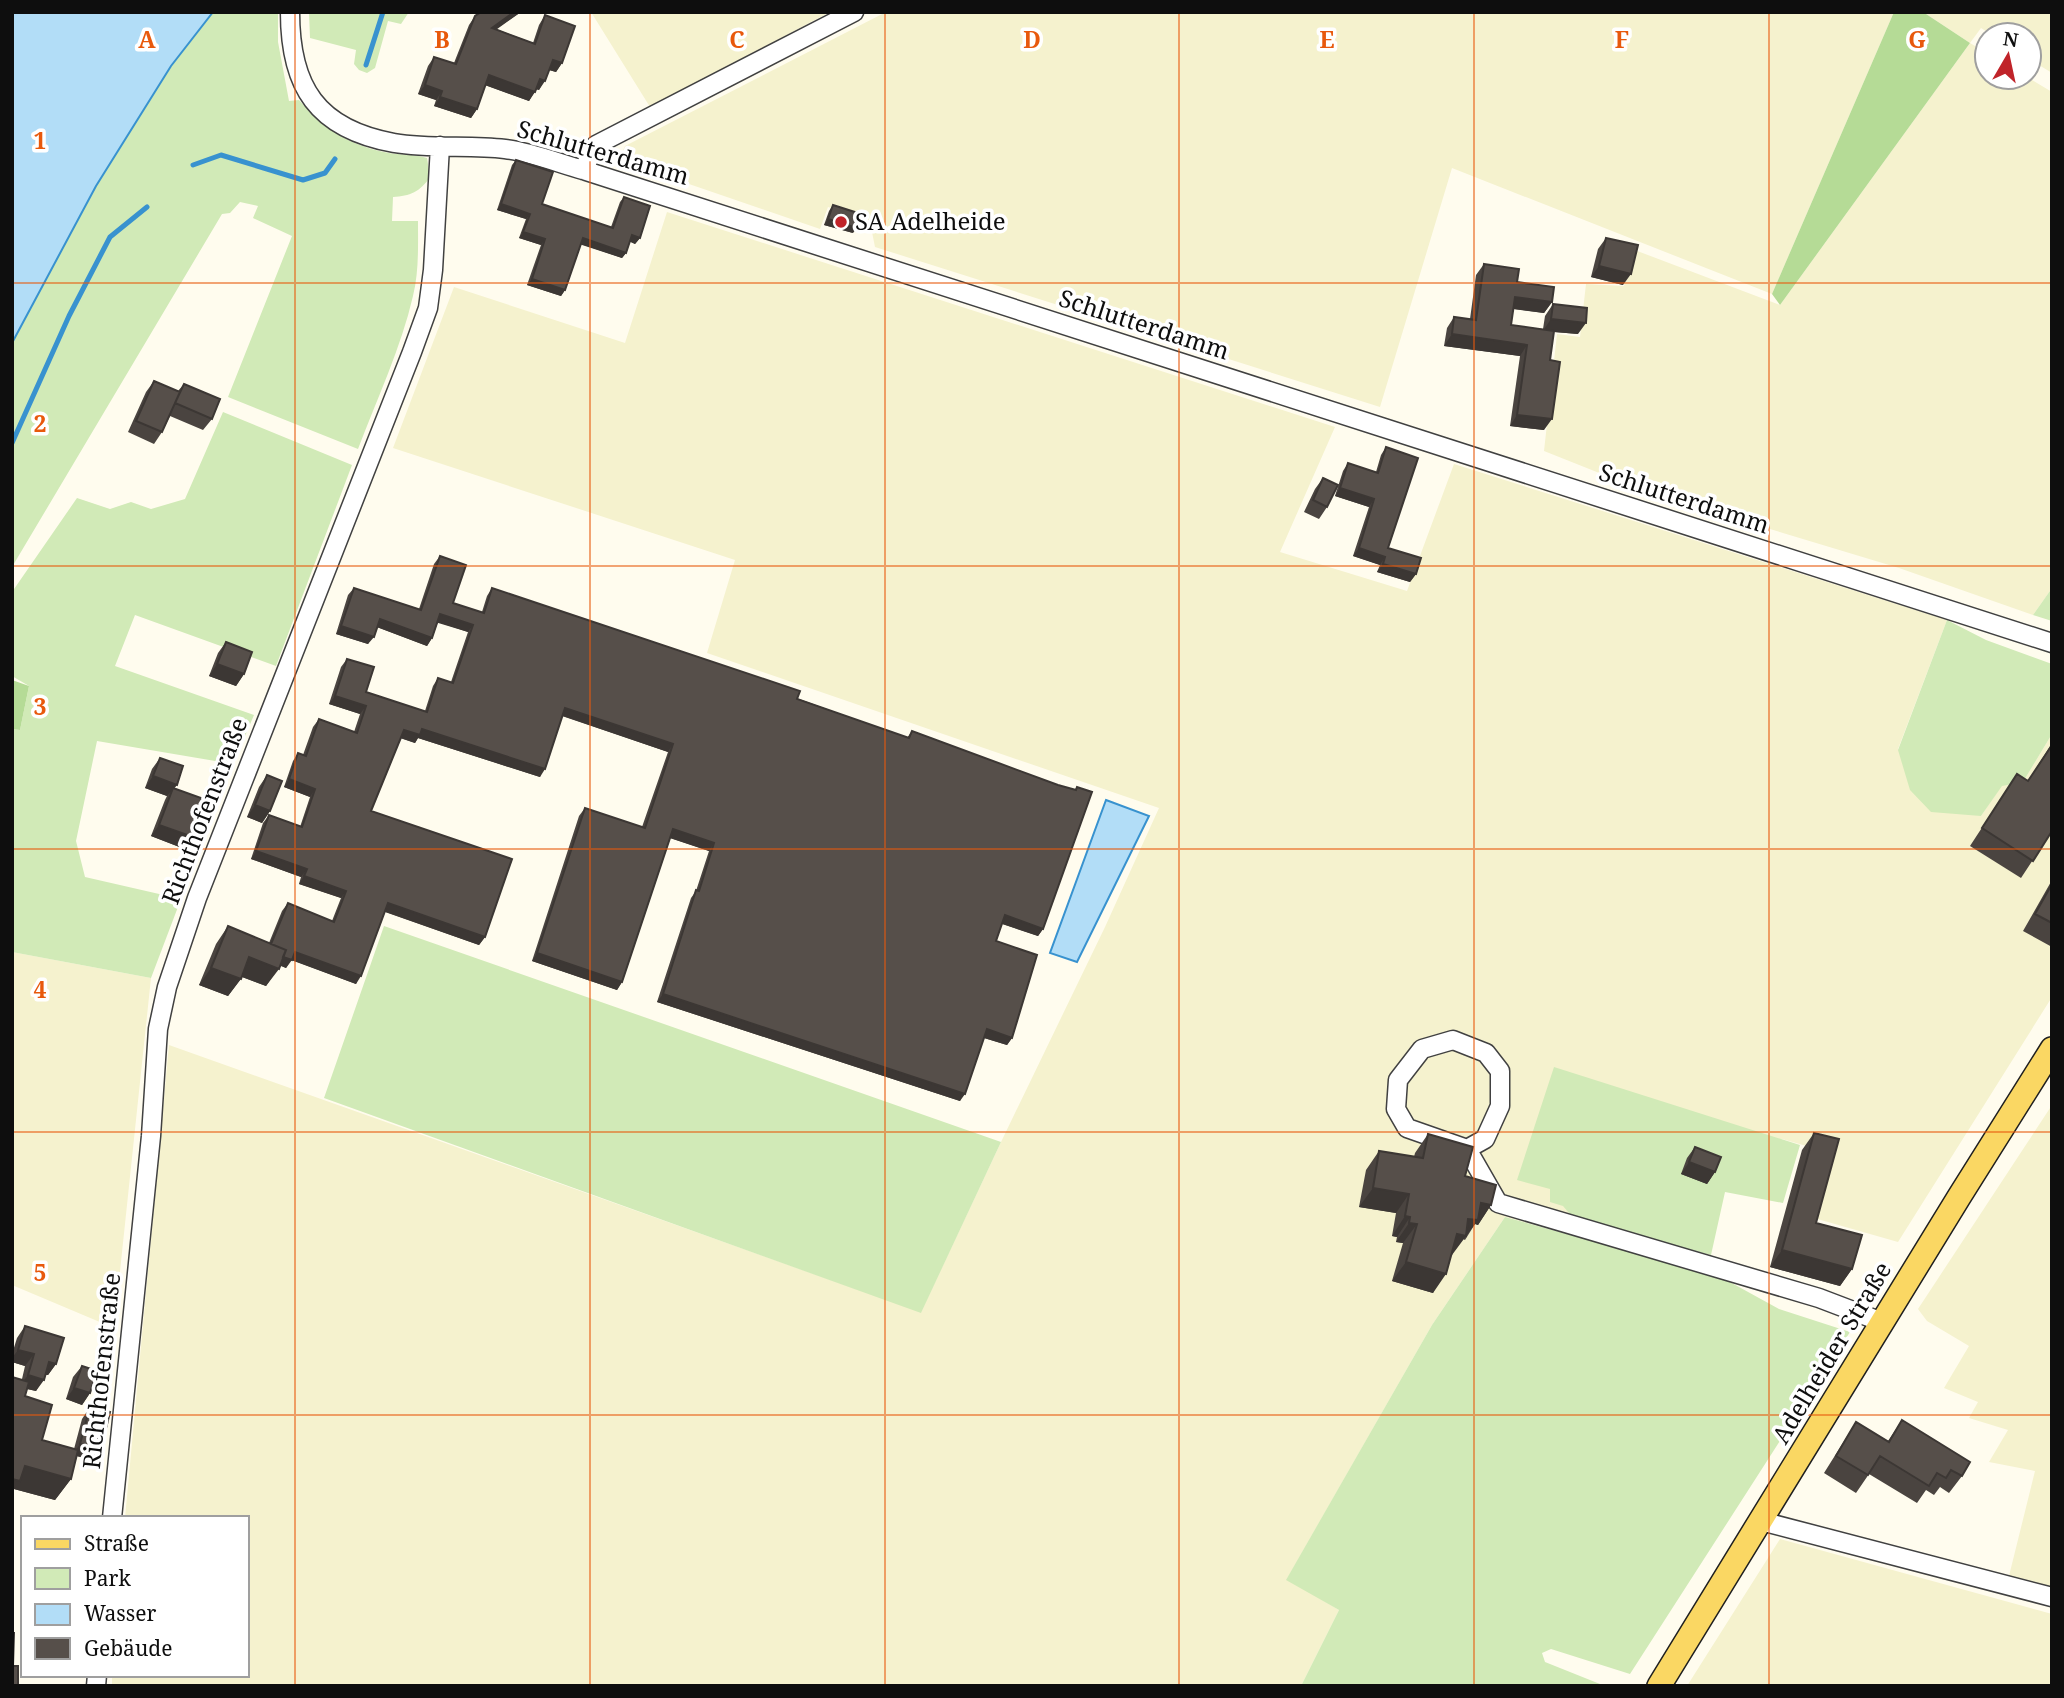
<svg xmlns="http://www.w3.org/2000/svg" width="2064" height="1698" font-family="'Noto Serif',serif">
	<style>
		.farmland { fill: #f5f2ce }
		.green { fill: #d1eab7 }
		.forest { fill: #b5db96 }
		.water { fill: #b2ddf7; stroke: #3892cf; stroke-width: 2 }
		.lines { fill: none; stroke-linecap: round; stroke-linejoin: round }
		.stream { stroke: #3892cf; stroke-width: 5 }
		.minor-casing { stroke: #414141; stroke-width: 21 }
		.major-casing { stroke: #1f1f1f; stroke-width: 26 }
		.minor { stroke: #fff; stroke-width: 18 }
		.major { stroke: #fad763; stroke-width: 23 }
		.wall { fill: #4a4440 }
		.shaded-wall { fill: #3c3734 }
		.building { fill: #564f4a; stroke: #3c3734; stroke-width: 2 }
		.grid { fill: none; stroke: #e8590c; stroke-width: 2; stroke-opacity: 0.55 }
		.poi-dot { fill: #c02329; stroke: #fff; stroke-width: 2.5 }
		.labels { text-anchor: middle; stroke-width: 7; stroke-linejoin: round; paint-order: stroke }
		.street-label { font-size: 24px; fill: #0e0e0e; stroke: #fff }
		.poi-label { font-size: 24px; fill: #0e0e0e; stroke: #fff; text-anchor: start }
		.grid-label { font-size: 23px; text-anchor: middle; font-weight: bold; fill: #e8590c; stroke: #fff; stroke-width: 7; stroke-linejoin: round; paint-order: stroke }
	</style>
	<rect width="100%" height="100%" fill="#fffcee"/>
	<path class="farmland" d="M591,12H830L650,107Z
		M886,12H1894L1772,294L1452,168L1380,407L875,247L870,222L828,207L820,229L619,160L625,146Z
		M1923,12H2052V73L2029,59V35H1992L1981,28L1970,43L1987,53V77H2027L2052,92V588L2033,615L1899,568L1647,492L1544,451L1557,334L1580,337L1586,284L1624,286L1632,249L1780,305L1970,43Z
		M667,212L1335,427L1280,552L1407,591L1454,464L1947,620L1898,749L1981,816L2002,785L2023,782L2052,734V997L1898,1242L1814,1218L1831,1153L1782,1139L1551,1189L1575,1220L1567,1233L1505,1217L1432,1325L1287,1579L1339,1610L1301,1686H112V1675H247V1518H125L169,1045L921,1312L1001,1142L1105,927L1159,808L707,653L735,560L393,448L454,287L625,343Z
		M12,952L151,978L114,1328L12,1285Z
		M2052,1105V1587L2009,1576L2035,1471L1989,1462L2008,1430L1969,1418L1978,1402L1944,1388L1969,1346L1927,1321L1918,1309Z
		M1780,1539L2052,1614V1686H1687Z"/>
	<path class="green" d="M12,12H278V42L289,101L299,100C326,130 348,145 389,153C402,155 414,154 427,158L430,177C420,192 410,196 393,197L392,221H418C418,246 419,272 413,296C401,348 377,399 358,449L228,397L292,236L253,218L258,206L240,202L230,213L222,214L12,567Z
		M309,12H409L401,24L388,21L375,68L367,73L359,70L354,64L356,50L310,38Z
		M223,412L352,465L276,666L135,615L115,666L254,715L233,764L97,741L76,841L85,877L181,899L151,978L12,952V729L20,730L29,686L12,676V592L77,498L110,509L131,502L151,509L185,499Z
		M2052,588V621L2033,615Z
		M1947,620L1986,640L2052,664V734L2023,782L2002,786L1981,816L1931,812L1910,790L1898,750Z
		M384,926L1001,1142L921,1313L324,1098Z
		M1554,1067L1800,1145L1783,1203L1725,1192L1711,1255L1575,1220L1563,1206L1550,1202V1189L1517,1180Z
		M1505,1217L1719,1276L1779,1309L1850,1332L1630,1674L1551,1649L1542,1653L1545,1662L1605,1686H1301L1339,1610L1286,1580L1432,1325Z"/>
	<path class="forest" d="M1894,12H1923L1970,43L1780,305L1772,294Z
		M12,680L29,686L20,730L12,729Z"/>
	<path class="water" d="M12,12H213L171,66L96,186L12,343Z
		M1106,800L1149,816L1077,962L1050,953Z"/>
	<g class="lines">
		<path class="stream" d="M366,65L383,12
			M193,165L221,155L303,180L325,173L335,159
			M12,443L69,316L110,237L147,207"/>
		<defs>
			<path id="minor" d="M290,12C290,87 317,129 394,143C430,149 469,145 505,149C531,152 558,163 583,170L2052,643
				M583,170L596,145L854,12
				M1467,1149L1485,1139L1500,1106V1071L1486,1053L1453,1040L1422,1049L1398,1080L1396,1109L1407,1128L1467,1149L1498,1203L1819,1298L1882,1322
				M112,1518L151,1136L158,1029L167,987L197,898L412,352L428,308L433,270L440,146
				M1761,1521L2052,1597
				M96,1686L97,1675"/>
			<path id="major" d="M1659,1686L1959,1197L2052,1049"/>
		</defs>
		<use href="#minor" class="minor-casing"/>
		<use href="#major" class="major-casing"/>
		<use href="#minor" class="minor"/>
		<use href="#major" class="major"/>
	</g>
	<path class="wall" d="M521,12L496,29L533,43L539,25L545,15L562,63L556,72L549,70L539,90L536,89L529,101L485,85L477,109L471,118L434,106L436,100L418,94L428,66L434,57L454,63L469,25L475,16Z
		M516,160L542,204L611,227L620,202L624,197L640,238L635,244L630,241L626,253L622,258L581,244L565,290L561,296L527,285L541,245L519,238L526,219L497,210L512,165Z
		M833,205L853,233L824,225L829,211Z
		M1606,238L1623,285L1591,277L1598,249Z
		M1484,264L1552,302L1544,313L1513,309L1511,325L1543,329L1545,316L1553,304L1578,334L1554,332L1550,360L1544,430L1510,426L1520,356L1444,346L1447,328L1454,317L1470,319L1476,275Z
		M154,381L178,391L184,384L212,419L203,430L170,416L162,432L154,444L128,432L146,392Z
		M1386,447L1388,548L1416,574L1410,582L1377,572L1380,565L1353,556L1369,507L1335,496L1343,471L1348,463L1376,472L1381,455Z
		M1323,478L1327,507L1319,519L1304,512L1315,489Z
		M440,556L453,603L482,612L487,596L492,588L907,738L912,731L1058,785L1075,790L1077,787L1043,929L1038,936L1002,924L996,941L1012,1038L1007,1045L984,1038L960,1101L657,1002L691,898L696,891L709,851L670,838L622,982L617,990L532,961L579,816L585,808L642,827L668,752L562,716L540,777L418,738L415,743L400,738L371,811L485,937L479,945L385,912L356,984L292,960L286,968L280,965L266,986L242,977L228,996L199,985L216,944L228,926L269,943L282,911L288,903L332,921L341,898L299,884L301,877L251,859L263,823L269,815L300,827L310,797L284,787L293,761L298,753L303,755L313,727L319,719L354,732L360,714L329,704L341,667L347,659L366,692L425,711L433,686L438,678L451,682L468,632L438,622L432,638L427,646L377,627L368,644L336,634L348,595L354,588L419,609L434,564Z
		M226,642L244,674L236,686L209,676L218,653Z
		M2052,743V831L2021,878L1970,846L2017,774L2028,781Z
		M160,758L177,785L174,788L190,836L182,848L151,836L165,800L167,796L145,788L152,769Z
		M267,775L270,811L262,823L247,817L259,787Z
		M2052,880V947L2023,931Z
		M1814,1133L1816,1223L1852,1269L1840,1286L1770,1267L1802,1150Z
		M1428,1134L1491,1205L1478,1225L1475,1224L1465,1240L1463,1239L1451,1255L1433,1293L1392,1281L1403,1243L1396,1242L1397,1237L1392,1236L1396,1213L1359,1207L1366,1170L1379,1151L1414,1157L1415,1153Z
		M1695,1147L1715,1172L1707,1184L1681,1174L1687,1158Z
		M25,1326L56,1364L48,1375H45L36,1391L27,1389L25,1396L42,1440L74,1449L82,1419L90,1407L93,1460L77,1456L71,1479L55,1500L14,1489L22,1379L25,1366L12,1362V1354L17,1338Z
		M82,1366L90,1393L82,1405L66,1399L73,1377Z
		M1902,1420L1962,1476L1949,1493L1940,1487L1934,1495L1926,1490L1917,1503L1869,1474L1856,1493L1824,1473L1856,1422L1888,1441Z"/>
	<path class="shaded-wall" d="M514,12H521L486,37L492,28Z
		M553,60L562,63L556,72L546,69Z
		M489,75L535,92L529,101L482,84Z
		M540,79L545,81L539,90L533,88Z
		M425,85L442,91L436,100L418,94Z
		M440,97L477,109L471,118L434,106Z
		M501,204L530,214L526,219L497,210Z
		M828,219L857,228L853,233L824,225Z
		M523,232L545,239L541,245L519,238Z
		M632,235L640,238L635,244L628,241Z
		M583,238L626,253L622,258L579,244Z
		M1599,266L1631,274L1623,285L1591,277Z
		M532,279L565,290L561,296L527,285Z
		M1515,297L1552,302L1544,313L1507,308Z
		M1551,319L1586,323L1578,334L1543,331Z
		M1452,334L1527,345L1520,356L1444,346Z
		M1517,415L1552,419L1544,430L1510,426Z
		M1340,488L1374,499L1369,507L1335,496Z
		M1359,548L1385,557L1380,565L1353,556Z
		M1383,564L1416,574L1410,582L1377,572Z
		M440,614L473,625L468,632L435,622Z
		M380,619L432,638L427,646L374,626Z
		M341,626L374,637L368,644L336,634Z
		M217,664L244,674L236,686L209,676Z
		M335,696L366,706L360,714L329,704Z
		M565,708L673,744L668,752L560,715Z
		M422,729L545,769L540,777L418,738L415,743L398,737L404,730Z
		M153,776L177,785L167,796L145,788Z
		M289,779L315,789L310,797L284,787Z
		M255,805L270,811L262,823L247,817Z
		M159,825L190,836L182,848L151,836Z
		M673,829L714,843L709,851L667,837Z
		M256,851L307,869L301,877L251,859Z
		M304,876L346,891L341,898L299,884Z
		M388,903L485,937L479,945L383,911Z
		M1005,915L1043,929L1038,936L1000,923Z
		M295,952L361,976L356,984L291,960L286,968L263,959Z
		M537,953L622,982L617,990L532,961Z
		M249,957L279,969L266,986L237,975Z
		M211,968L241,979L228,996L199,985Z
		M663,994L965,1094L960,1101L657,1002Z
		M987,1029L1012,1038L1007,1045L981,1037Z
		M1689,1162L1715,1172L1707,1184L1681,1174Z
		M1373,1188L1409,1194L1396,1213L1359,1207Z
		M1481,1203L1491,1205L1478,1225L1475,1224L1452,1255L1444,1254Z
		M1405,1216L1410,1217L1397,1237L1392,1236Z
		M1409,1223L1417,1224L1403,1243L1396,1242Z
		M1782,1250L1852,1269L1840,1286L1770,1267Z
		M1406,1262L1446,1274L1433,1293L1392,1281Z
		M18,1350L34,1354L25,1366L12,1362V1358Z
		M49,1362L56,1364L48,1375L41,1373Z
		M28,1375L44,1380L36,1391L19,1387Z
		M74,1388L90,1393L82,1405L66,1399Z
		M80,1444L101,1449L93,1460L72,1455Z
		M25,1466L71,1479L55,1500L14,1489L12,1492V1479Z"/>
	<path class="building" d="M481,12H514L492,28L535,44L545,15L575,26L562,63L553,60L545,81L540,79L535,92L489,75L477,109L440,97L442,91L425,85L434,57L456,64L475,16Z
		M516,160L553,172L542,204L613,228L624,197L650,206L640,238L632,235L626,253L583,238L565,290L532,279L545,239L523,232L530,214L501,204Z
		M833,205L861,214L857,228L828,219Z
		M1606,238L1638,245L1631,274L1599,266Z
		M1484,264L1519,269L1517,282L1554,287L1552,302L1515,297L1511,325L1554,331L1550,360L1560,362L1552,419L1517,415L1527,345L1452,334L1454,317L1476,320Z
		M1553,304L1587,308L1586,323L1551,319Z
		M154,381L180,392L162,432L136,421Z
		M184,384L220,399L212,419L175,403Z
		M1386,447L1418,458L1388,548L1421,558L1416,574L1383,564L1385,557L1359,548L1374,499L1340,488L1348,463L1378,473Z
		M1323,478L1338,485L1327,507L1313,500Z
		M440,556L466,565L453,603L484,613L492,588L800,691L797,699L909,738L912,731L1058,785L1076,790L1077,787L1092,792L1043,929L1005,915L996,941L1037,955L1012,1038L987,1029L965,1094L663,994L696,890L699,891L714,843L673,829L622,982L537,953L585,808L645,828L673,744L565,708L545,769L422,729L420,735L404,730L371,811L512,859L485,937L388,903L361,976L295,952L292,960L283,957L286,950L271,944L288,903L334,922L346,891L304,876L307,869L256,851L269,815L302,827L315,789L289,779L298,753L306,756L319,719L357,733L366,706L335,696L347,659L374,667L366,692L427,712L438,678L453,683L473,625L440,614L432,638L380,619L374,637L341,626L354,588L421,610Z
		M226,642L252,652L244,674L217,664Z
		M2052,745V831L2033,861L1982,828L2017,774L2028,781Z
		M160,758L183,766L177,785L153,776Z
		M267,775L282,781L270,811L255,805Z
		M173,788L204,799L190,836L159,825Z
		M2052,884V923L2035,914Z
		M228,926L286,950L279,969L249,957L241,979L211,968Z
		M1814,1133L1839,1139L1816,1223L1862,1235L1852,1269L1782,1250Z
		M1428,1134L1473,1147L1465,1176L1496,1185L1491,1205L1481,1203L1478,1220L1468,1219L1466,1236L1457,1234L1446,1274L1406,1262L1417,1224L1409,1223L1410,1217L1405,1216L1409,1194L1373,1188L1379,1151L1423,1158Z
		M1695,1147L1721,1157L1715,1172L1689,1162Z
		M25,1326L64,1338L56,1364L49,1362L44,1380L28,1375L34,1354L18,1350Z
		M82,1366L97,1371L90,1393L74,1388Z
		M12,1377L29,1382L25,1396L52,1405L42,1440L78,1450L71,1479L25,1466L20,1481L12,1479Z
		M90,1407L110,1412L101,1449L80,1444Z
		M1902,1420L1970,1462L1962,1476L1951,1470L1946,1478L1937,1473L1929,1486L1880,1456L1868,1475L1836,1456L1856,1422L1889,1442Z
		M12,1633H14L13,1666H18V1686H12Z"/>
	<path class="grid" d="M295,12V1686M590,12V1686M885,12V1686M1179,12V1686M1474,12V1686M1769,12V1686M12,283H2052M12,566H2052M12,849H2052M12,1132H2052M12,1415H2052"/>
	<circle class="poi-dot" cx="841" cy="222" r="7"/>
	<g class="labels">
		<g class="street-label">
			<text transform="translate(603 153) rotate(16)" y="8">Schlutterdamm</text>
			<text transform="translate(1144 325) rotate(18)" y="8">Schlutterdamm</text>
			<text transform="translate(1684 499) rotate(18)" y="8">Schlutterdamm</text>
			<text transform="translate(205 811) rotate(-69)" y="8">Richthofenstraße</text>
			<text transform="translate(1832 1353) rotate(-59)" y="8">Adelheider Straße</text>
			<text transform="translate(102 1371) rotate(-84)" y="8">Richthofenstraße</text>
		</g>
		<g class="poi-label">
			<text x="855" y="230">SA Adelheide</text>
		</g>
	</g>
	<g class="grid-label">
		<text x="147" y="48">A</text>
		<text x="442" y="48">B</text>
		<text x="737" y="48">C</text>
		<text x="1032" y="48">D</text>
		<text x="1327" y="48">E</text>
		<text x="1622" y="48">F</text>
		<text x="1917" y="48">G</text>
		<text x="40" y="149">1</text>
		<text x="40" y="432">2</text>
		<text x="40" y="715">3</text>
		<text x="40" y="998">4</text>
		<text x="40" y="1281">5</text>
	</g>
	<rect width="2064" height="1698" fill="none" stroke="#0e0e0e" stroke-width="28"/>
	<rect x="21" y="1516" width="228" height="161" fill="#ffffff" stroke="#9f9f9f" stroke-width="2"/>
	<rect x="35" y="1539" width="35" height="10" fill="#fad763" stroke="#9f9f9f" stroke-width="2"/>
	<text x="84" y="1551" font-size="21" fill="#0e0e0e">Straße</text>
	<rect x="35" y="1568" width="35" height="21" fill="#d1eab7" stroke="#9f9f9f" stroke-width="2"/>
	<text x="84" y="1586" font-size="21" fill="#0e0e0e">Park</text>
	<rect x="35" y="1604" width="35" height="21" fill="#b2ddf7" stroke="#9f9f9f" stroke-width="2"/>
	<text x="84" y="1621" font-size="21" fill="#0e0e0e">Wasser</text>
	<rect x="35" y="1638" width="35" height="21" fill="#564f4a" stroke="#9f9f9f" stroke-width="2"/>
	<text x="84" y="1656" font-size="21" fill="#0e0e0e">Gebäude</text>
	<g transform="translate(2008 56) rotate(9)"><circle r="33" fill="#ffffff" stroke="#9f9f9f" stroke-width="2"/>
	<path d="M0-5L12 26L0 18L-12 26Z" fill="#c02329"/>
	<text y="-10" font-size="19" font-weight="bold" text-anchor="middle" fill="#0e0e0e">N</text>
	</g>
</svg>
